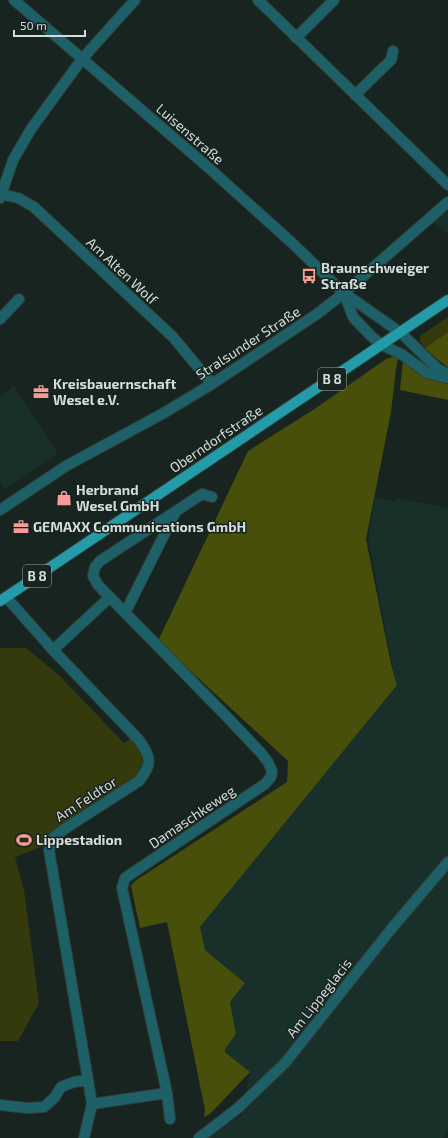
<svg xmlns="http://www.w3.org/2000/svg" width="448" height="1138" font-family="'Exo 2',sans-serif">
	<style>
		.built { fill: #192f29 }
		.green { fill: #343a0b }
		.forest { fill: #484f0a }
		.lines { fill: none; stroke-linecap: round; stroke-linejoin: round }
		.minor-casing { stroke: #313e3a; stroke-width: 12 }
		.major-casing { stroke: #313e3a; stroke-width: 12 }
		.minor { stroke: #1d6068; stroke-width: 10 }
		.major { stroke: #249ba9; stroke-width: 10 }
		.labels { text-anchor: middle; stroke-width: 3; stroke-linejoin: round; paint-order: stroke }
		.shield { fill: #172420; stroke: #9ba5a2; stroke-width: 1 }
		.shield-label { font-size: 13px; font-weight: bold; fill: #d4dcda }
		.street-label { font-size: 14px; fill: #d4dcda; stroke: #172420 }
		.poi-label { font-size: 14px; font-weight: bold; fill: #d4dcda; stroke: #172420; text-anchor: start }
	</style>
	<rect width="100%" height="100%" fill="#172420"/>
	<path class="built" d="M448,208V233L432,222Z
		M14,386L58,453L4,489L0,482V396Z
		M375,497L394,501L398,498L448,508V1129L443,1138H208L242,1114L250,1072L225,1052L224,1049L236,1034L230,1002L245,983L205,950L200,927L396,685L368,539Z"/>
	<path class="green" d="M448,317V332L425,348L420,341V336Z
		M0,648H26L59,675L124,743L131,738L140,749L143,761L136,777L50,833L44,846L15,857L24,890L39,1003L18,1041H0Z"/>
	<path class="forest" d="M448,332V367L437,359L425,348Z
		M393,357L398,358L396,369L391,412L366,539L391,664L397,685L200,927L205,950L245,983L230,1002L236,1034L225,1049V1052L250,1072L210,1114L204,1117L205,1110L167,922L140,928L131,886L135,881L287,782L288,761L158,641L248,451L316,408L386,359Z
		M403,360L448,383V400L400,390Z"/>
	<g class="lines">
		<defs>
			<path id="minor" d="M14,0L210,169L291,242L344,293L401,333L438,369L448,374
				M258,0L448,185
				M296,38L334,0
				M355,95L391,60L393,51
				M1,194L18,198L34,207L173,337L212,384
				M0,198L13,160L31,129L82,59L135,0
				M344,293L353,317L371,336L382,345L403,355L427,373L447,378
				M0,319L19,299
				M0,510L66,466L162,414L212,384L317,314L344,293L448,202
				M125,613L176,511
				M53,650L110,597
				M92,1104L167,1093
				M0,1105L27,1108L44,1107L55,1097L61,1087L74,1082L88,1080L49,850L54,837L63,830L139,781C152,763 152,759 139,740L53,650L6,597
				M170,1119L167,1093L122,888L125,878L265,784L271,777L272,771L268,762L262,754L228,718L98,585L93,576L95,567L100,561L202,494L212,497
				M84,1138L92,1104L88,1080
				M199,1138L238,1108L285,1063L392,928L448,862"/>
			<path id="major" d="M0,601L448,300"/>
		</defs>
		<use href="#minor" class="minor-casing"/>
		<use href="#major" class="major-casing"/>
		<use href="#minor" class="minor"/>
		<use href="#major" class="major"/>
	</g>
	<defs>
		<symbol id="bus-bare" viewBox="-9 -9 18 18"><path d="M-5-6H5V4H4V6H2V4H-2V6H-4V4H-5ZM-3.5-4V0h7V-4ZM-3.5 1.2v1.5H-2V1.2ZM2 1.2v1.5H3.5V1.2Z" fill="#f59c95" stroke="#172420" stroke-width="2.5" paint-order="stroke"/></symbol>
		<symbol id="office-bare" viewBox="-9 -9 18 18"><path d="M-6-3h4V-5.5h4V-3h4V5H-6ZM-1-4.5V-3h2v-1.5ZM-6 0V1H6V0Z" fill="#f59c95" stroke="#172420" stroke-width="2.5" paint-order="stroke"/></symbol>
		<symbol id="shop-bare" viewBox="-9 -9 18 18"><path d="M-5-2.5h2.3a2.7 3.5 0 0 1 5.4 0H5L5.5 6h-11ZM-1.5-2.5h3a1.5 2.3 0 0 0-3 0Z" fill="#f59c95" stroke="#172420" stroke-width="2.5" paint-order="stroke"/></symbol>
		<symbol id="stadium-bare" viewBox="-9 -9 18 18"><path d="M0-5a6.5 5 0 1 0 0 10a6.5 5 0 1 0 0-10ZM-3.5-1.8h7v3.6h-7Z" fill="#f59c95" stroke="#172420" stroke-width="2.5" paint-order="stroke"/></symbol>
	</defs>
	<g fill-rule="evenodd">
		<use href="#bus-bare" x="298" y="265" width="22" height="22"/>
		<use href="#office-bare" x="30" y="381" width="22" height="22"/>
		<use href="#shop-bare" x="53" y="487" width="22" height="22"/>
		<use href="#office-bare" x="10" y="516" width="22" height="22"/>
		<use href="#stadium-bare" x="13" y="829" width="22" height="22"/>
	</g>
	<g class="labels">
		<g class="shield">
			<rect x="318" y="368" width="28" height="22" rx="3"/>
			<rect x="23" y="565" width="28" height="22" rx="3"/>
		</g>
		<g class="shield-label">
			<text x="332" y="384">B 8</text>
			<text x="37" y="581">B 8</text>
		</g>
		<g class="street-label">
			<text transform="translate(190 134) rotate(41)" y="5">Luisenstraße</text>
			<text transform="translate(122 271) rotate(43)" y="5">Am Alten Wolf</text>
			<text transform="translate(248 343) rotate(-33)" y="5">Stralsunder Straße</text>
			<text transform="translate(216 439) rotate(-34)" y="5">Oberndorfstraße</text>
			<text transform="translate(86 799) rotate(-33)" y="5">Am Feldtor</text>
			<text transform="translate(192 817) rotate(-34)" y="5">Damaschkeweg</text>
			<text transform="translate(319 998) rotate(-52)" y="5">Am Lippeglacis</text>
		</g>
		<g class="poi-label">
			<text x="321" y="273">Braunschweiger<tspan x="321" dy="16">Straße</tspan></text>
			<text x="53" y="389">Kreisbauernschaft<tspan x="53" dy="16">Wesel e.V.</tspan></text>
			<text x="76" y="495">Herbrand<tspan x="76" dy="16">Wesel GmbH</tspan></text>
			<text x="33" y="532">GEMAXX Communications GmbH</text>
			<text x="36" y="845">Lippestadion</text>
		</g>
	</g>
	<path d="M14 30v6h71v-6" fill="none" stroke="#d4dcda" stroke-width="2"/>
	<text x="20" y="30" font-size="12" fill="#d4dcda" stroke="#172420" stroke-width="3" paint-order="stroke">50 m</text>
</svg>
